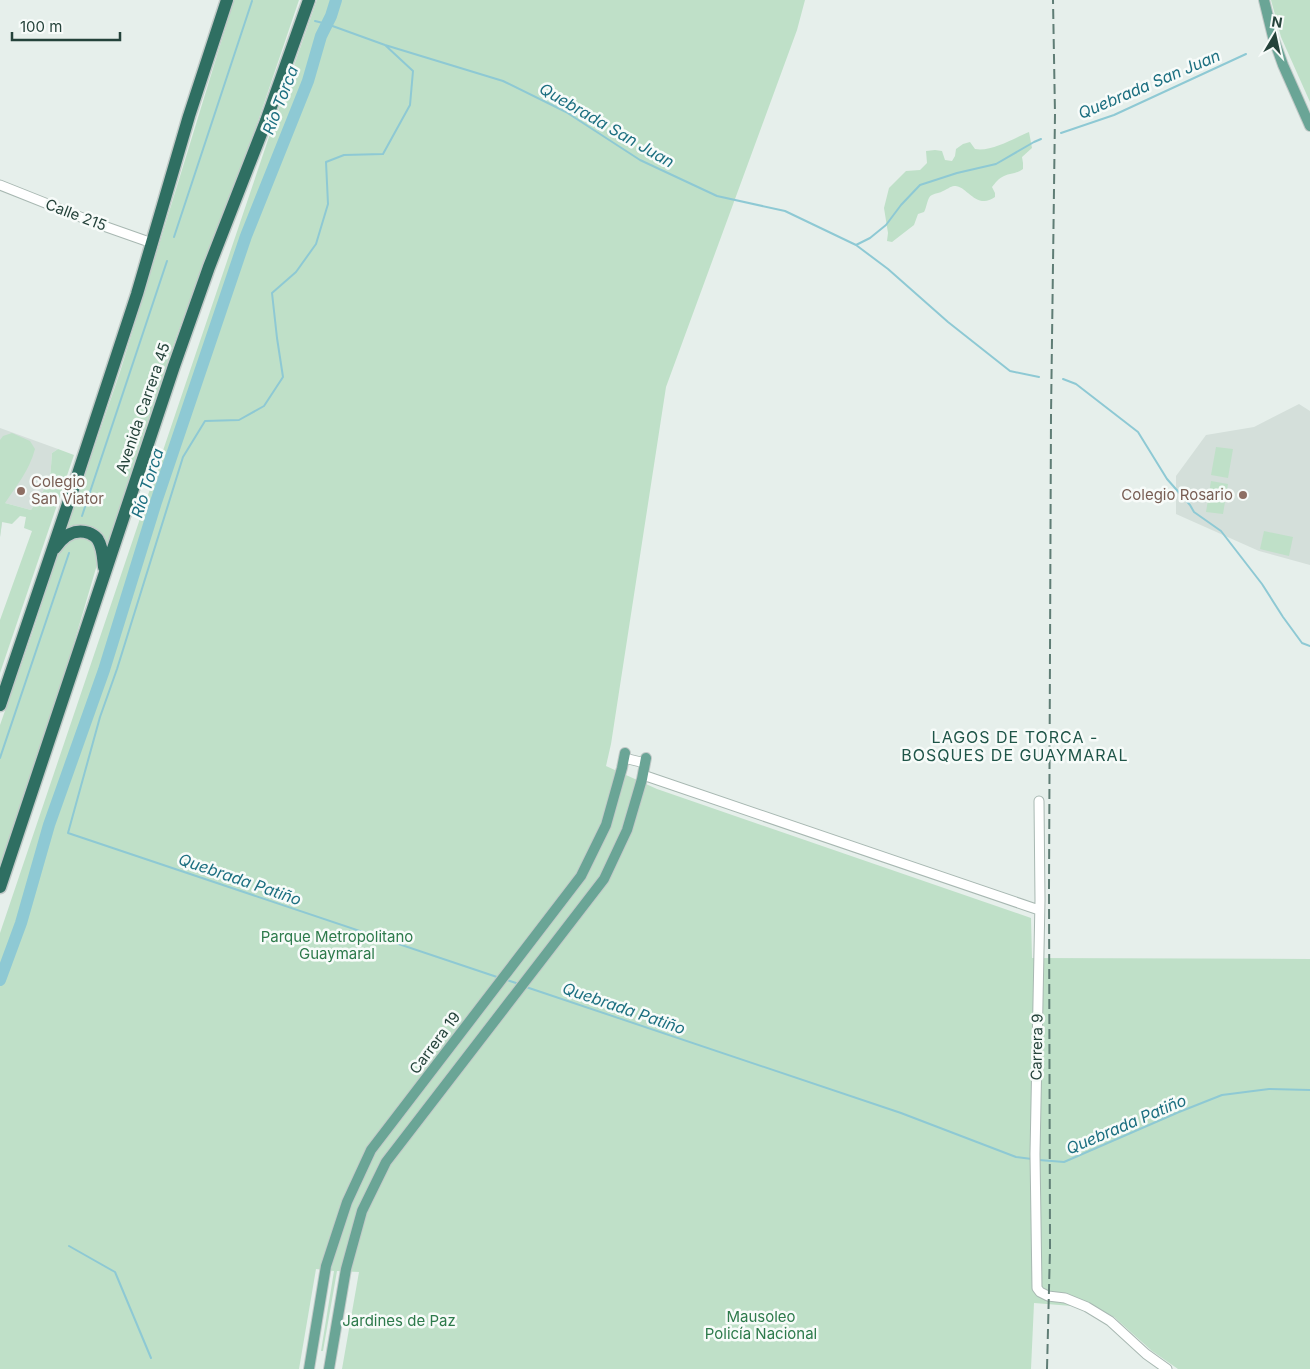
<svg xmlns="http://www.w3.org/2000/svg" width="1310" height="1369" font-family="Inter,sans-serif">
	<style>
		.built { fill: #d4dfda }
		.green { fill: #bfe0c8 }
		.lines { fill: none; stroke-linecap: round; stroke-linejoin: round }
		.stream { stroke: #8ec9d4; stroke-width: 2 }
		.river { stroke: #8ec9d4; stroke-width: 12 }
		.minor-casing { stroke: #a8b8b2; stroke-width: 11 }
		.major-casing { stroke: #c2cac8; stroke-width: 12 }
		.highway-casing { stroke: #c2cac8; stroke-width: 15 }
		.minor { stroke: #fff; stroke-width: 9 }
		.major { stroke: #6aa596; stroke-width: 10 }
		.highway { stroke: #2f6f62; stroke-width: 12 }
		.rail { stroke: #5f7d75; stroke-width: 2; stroke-dasharray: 10 5; stroke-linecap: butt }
		.education-dot { fill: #8d6e63; stroke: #f7fbf9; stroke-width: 2 }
		.labels { text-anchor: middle; stroke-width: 5; stroke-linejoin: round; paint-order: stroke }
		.street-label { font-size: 15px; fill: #24423a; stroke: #f7fbf9 }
		.education-label { font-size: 15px; fill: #785e54; stroke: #f7fbf9; text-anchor: start }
		.park-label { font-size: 15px; fill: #2d7a4b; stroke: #f7fbf9 }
		.water-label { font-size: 16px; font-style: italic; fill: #1c6f80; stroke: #f7fbf9 }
		.neighbourhood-label { font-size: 16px; letter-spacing: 1px; fill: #1f5548; stroke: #f7fbf9 }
	</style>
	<rect width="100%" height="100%" fill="#e6efeb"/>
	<path class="built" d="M1299,404L1310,411V565L1259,551L1176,514V476L1206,435L1254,427Z
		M0,428L58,449L52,453L50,480L31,510L5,503L0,537Z"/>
	<path class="green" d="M234,0H299L255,130L177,335L141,445L108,549L101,537L65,533L120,372Z
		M317,0H805L797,30L666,387L611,744L606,766L657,789L1031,918L1032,958L1310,959V1369H1178L1152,1351L1114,1317L1097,1308L1034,1303L1031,1369H342L359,1272L337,1271L323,1351H321L334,1271L316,1269L299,1369H0V933L271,131Z
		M1271,0H1310V102L1281,37Z
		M1029,132L1032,148L1022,157L1023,163V169C1016,174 1011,173 1004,176C999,178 995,183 992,187L995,193V197C976,211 966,184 954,186C951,186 946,190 943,191C940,193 936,193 932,195C927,197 927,207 924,212L918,214L914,225L892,242L887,241L888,233L884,208L889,188L906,171L920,170L927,163L926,151L935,150L942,151L945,160L952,161L955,156L956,149L963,144L970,142L975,149C992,152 1014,138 1029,132Z
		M12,433L30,441L35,449C29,471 17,485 5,503L31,510L50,480L52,453L58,449L74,455L0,673V620L32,531L24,528L26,517L20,516L12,524L2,522L0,537V440L3,436Z
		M1216,447L1233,449L1228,478L1211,475Z
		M1211,481L1228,484L1223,514L1206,512Z
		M1264,531L1293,537L1289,556L1260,549Z
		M74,535L93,539L99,558L55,707L0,871V725L33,631L56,559L60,550Z"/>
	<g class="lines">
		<path class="stream" d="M315,21L327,24L385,45L503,81L566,112L640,160L717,196L785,211L856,245L888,269L948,322L1010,371L1039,377
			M385,45L413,71L410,105L383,154L344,155L326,162L328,204L316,244L296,272L272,293L277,338L283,377L264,406L239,420L205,421L183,457L117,669L100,717L68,833L497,977
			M1061,133L1114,115L1246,54
			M174,237L252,1
			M856,245L870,238L886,225L901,205L920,185L957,173L996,164L1034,142L1041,139
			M1063,379L1076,384L1138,432L1167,479L1190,505L1194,512L1221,531L1262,584L1283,617L1302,643L1310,646
			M82,516L167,261
			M0,758L69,553
			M507,980L519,984
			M526,987L901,1113L1016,1157L1032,1159
			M1039,1160L1064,1162L1179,1112L1222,1095L1269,1089L1310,1090
			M69,1246L115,1272L151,1358"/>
		<path class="river" d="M0,980L21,923L49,825L104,670L156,502L246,236L308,81L321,36L331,16L336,0"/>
		<defs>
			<path id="minor" d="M0,185L98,224L152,243
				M624,758L645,763
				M643,775L1039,910
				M1039,801L1040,900L1035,1154L1037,1288L1040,1292L1048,1296L1065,1298L1087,1307L1110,1321L1146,1354L1167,1369"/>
			<path id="major" d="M1264,0L1273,37L1283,65L1310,126
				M309,1369L326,1266L347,1202L371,1150L581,876L606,825L622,768L625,753
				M329,1369L346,1269L362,1211L386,1162L604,879L627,830L642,779L646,758"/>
			<path id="highway" d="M55,548C63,536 75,528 89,533C93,535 96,536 98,540C103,548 103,558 104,567
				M0,705L73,489L137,294L189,116L227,0
				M0,887L174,366L209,267L266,121L309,0"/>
		</defs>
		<use href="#minor" class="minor-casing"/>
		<use href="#major" class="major-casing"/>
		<use href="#highway" class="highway-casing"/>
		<use href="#minor" class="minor"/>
		<use href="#major" class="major"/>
		<use href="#highway" class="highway"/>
		<path class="rail" d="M1047,1369L1050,1249L1049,890L1051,415L1055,114L1053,0"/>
	</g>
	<g class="education-dot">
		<circle cx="21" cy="491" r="5"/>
		<circle cx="1243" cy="495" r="5"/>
	</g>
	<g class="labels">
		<g class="street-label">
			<text transform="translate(76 215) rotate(21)" y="5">Calle 215</text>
			<text transform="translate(143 408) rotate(-71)" y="5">Avenida Carrera 45</text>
			<text transform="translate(435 1043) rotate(-53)" y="5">Carrera 19</text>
			<text transform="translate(1037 1047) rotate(-89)" y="5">Carrera 9</text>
		</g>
		<g class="education-label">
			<text x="31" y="487">Colegio<tspan x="31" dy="17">San Viator</tspan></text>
			<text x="1233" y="500" text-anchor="end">Colegio Rosario</text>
		</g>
		<g class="park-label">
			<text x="337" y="942">Parque Metropolitano<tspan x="337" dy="17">Guaymaral</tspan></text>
			<text x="761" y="1322">Mausoleo<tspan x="761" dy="17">Policía Nacional</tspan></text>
			<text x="399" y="1326">Jardines de Paz</text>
		</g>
		<g class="water-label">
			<text transform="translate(1149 84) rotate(-23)" y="6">Quebrada San Juan</text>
			<text transform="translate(280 100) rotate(-69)" y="6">Río Torca</text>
			<text transform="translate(607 125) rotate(30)" y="6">Quebrada San Juan</text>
			<text transform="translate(147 483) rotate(-72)" y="6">Río Torca</text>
			<text transform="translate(240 879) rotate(19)" y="6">Quebrada Patiño</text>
			<text transform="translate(624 1008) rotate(19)" y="6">Quebrada Patiño</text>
			<text transform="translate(1126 1124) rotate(-23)" y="6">Quebrada Patiño</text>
		</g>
		<g class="neighbourhood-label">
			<text x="1015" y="743">LAGOS DE TORCA -<tspan x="1015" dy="18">BOSQUES DE GUAYMARAL</tspan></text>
		</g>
	</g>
	<g transform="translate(1275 35) rotate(9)" stroke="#f7fbf9" stroke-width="4" paint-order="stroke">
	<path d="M0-4L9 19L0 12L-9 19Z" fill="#24423a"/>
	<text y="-8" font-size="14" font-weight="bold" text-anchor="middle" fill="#24423a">N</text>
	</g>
	<path d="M12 32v8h108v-8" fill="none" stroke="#24423a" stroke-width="2.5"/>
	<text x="20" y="32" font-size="15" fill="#24423a" stroke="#f7fbf9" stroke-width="4" paint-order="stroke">100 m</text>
</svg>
